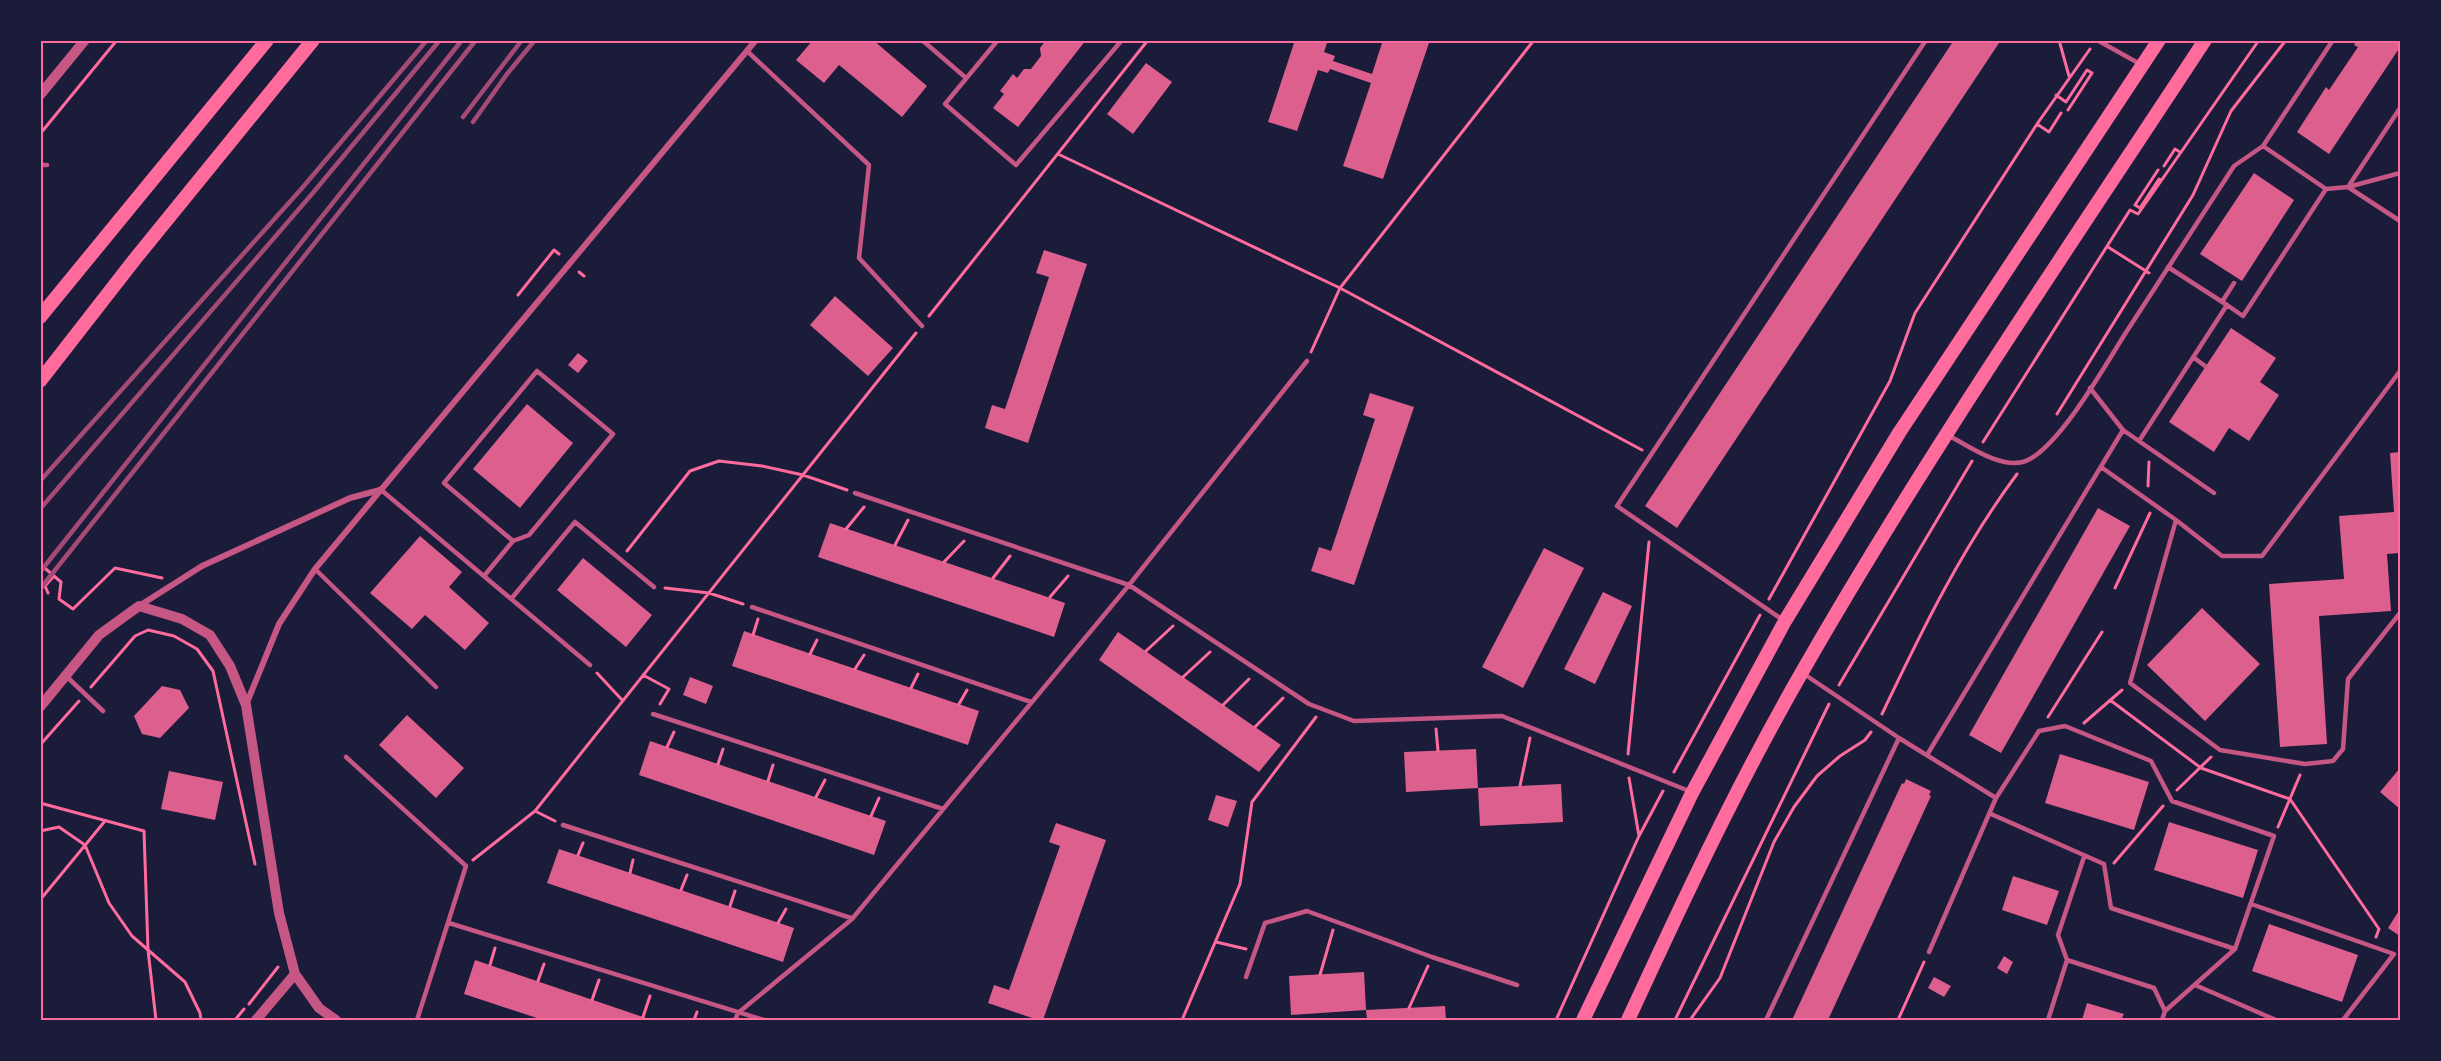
<svg xmlns="http://www.w3.org/2000/svg" width="2441" height="1061" font-family="Manrope,sans-serif">
	<style>
		.building { fill: #dd5f8e }
		.lines { fill: none; stroke-linecap: round; stroke-linejoin: round }
		.path { stroke: #ff6b9d; stroke-width: 3 }
		.service { stroke: #c65784; stroke-width: 4.5 }
		.minor { stroke: #c65784; stroke-width: 6 }
		.tertiary { stroke: #c65784; stroke-width: 10 }
		.primary { stroke: #ff6b9d; stroke-width: 14 }
		.rail { stroke: #a44b75; stroke-width: 4.5 }
		.neatline { fill: none; stroke: #ff6b9d; stroke-width: 2 }
	</style>
	<rect width="100%" height="100%" fill="#1b1b3a"/>
	<path class="building" d="M813,40H873L927,86L902,117L839,65L824,83L796,60Z
		M1046,40H1086L1018,127L993,108L1004,94L1000,91L1013,74L1017,78L1024,69H1031L1041,56L1040,48Z
		M1295,40H1328L1324,52L1335,56L1333,61L1372,74L1383,40H1430L1383,179L1343,166L1371,83L1330,69L1328,73L1318,70L1297,131L1268,122Z
		M1954,40H2001L1677,528L1645,506Z
		M2357,40H2400V47L2329,154L2297,132L2326,87L2329,90L2358,47L2354,45Z
		M1146,63L1172,82L1133,134L1107,114Z
		M2254,173L2294,200L2242,281L2200,254Z
		M1044,250L1087,264L1028,443L985,428L992,405L1005,409L1049,277L1036,273Z
		M835,296L893,348L868,376L810,325Z
		M2231,328L2276,358L2260,382L2279,395L2249,441L2229,428L2214,452L2169,422Z
		M578,353L588,361L578,373L568,365Z
		M1370,393L1414,407L1354,585L1311,571L1319,547L1331,551L1375,419L1363,415Z
		M527,404L573,443L520,508L473,469Z
		M2400,452V553L2387,554L2391,611L2319,616L2327,744L2280,747L2269,584L2344,579L2339,516L2394,512L2390,453Z
		M2098,508L2130,526L2001,753L1969,735Z
		M830,523L1065,603L1054,637L818,557Z
		M420,536L462,572L449,587L489,623L465,650L425,615L412,629L370,593Z
		M1544,548L1584,568L1523,688L1482,667Z
		M583,558L652,615L626,647L557,590Z
		M1603,592L1632,606L1595,684L1564,669Z
		M2202,608L2260,664L2205,721L2147,665Z
		M744,631L979,711L968,745L732,666Z
		M1118,632L1281,745L1259,772L1099,660Z
		M690,677L713,686L706,704L683,695Z
		M162,686L180,690L189,708L160,738L142,734L134,716Z
		M407,715L464,768L436,798L379,745Z
		M650,741L886,821L874,855L639,775Z
		M1476,749L1478,788L1561,784L1563,822L1480,826L1478,788L1406,792L1404,752Z
		M2060,754L2149,782L2134,830L2045,803Z
		M2400,768V809L2380,792Z
		M169,771L223,782L215,820L161,809Z
		M1906,779L1931,791L1929,795L1931,796L1828,1020H1792L1902,783L1904,784Z
		M1216,795L1237,801L1228,827L1208,820Z
		M2169,822L2258,850L2243,898L2154,870Z
		M1056,823L1106,840L1043,1020H1038L988,1003L994,985L1009,990L1060,846L1049,842Z
		M559,849L794,928L783,962L547,883Z
		M2013,876L2059,891L2047,925L2002,910Z
		M2400,909V936L2388,928Z
		M2269,924L2358,955L2342,1002L2252,971Z
		M2004,956L2013,962L2007,974L1997,968Z
		M475,960L643,1017L653,1020H543L464,994Z
		M1364,972L1366,1010L1291,1015L1289,976Z
		M1934,977L1951,986L1944,997L1928,988Z
		M2087,1003L2124,1014L2121,1020H2082Z
		M1445,1006L1446,1020H1367L1366,1010Z"/>
	<g class="lines">
		<path class="path" d="M2059,40L2069,76
			M2056,95L2066,102L2087,70L2092,73L2068,110
			M2037,124L2049,132L2061,113
			M40,134L117,40
			M1058,154L1340,288L1642,450
			M2164,166L2175,149L2180,152
			M2158,170L2135,205L2140,208L2159,179L2161,180
			M2108,247L2149,273
			M579,272L584,276
			M518,295L554,250L559,254
			M929,316L1148,40
			M1311,352L1340,288L1534,40
			M2057,414L2193,195L2231,111L2286,40
			M1983,442L2130,210L2138,214L2259,40
			M2148,486L2149,462
			M846,529L864,507
			M895,545L908,520
			M627,551L690,471L719,461L762,466L803,475L847,490
			M944,562L964,541
			M40,564L61,582L59,599L73,609L115,568L162,578
			M993,578L1010,556
			M665,588L709,593L743,604
			M2115,588L2150,513
			M48,593L45,586L54,576
			M1050,597L1068,576
			M1769,599L1890,381L1915,313L2037,124L2090,49
			M753,635L758,619
			M1146,651L1173,626
			M810,654L817,640
			M855,669L864,655
			M597,673L623,701
			M643,675L669,689L660,704
			M1183,677L1210,652
			M1839,685L1972,461
			M91,687L135,636L148,630L174,636L197,649L213,671L255,864
			M911,688L918,674
			M2110,700L2201,768L2290,799L2379,929L2376,937
			M959,704L967,690
			M1223,705L1249,679
			M1882,714C1922,630 1962,548 2017,474
			M2048,717L2102,632
			M2084,723L2122,690
			M1255,727L1283,698
			M1436,729L1438,751
			M40,745L79,701
			M667,747L674,732
			M1628,754L1649,542
			M718,764L723,749
			M1674,772L1760,615
			M1629,778L1639,836
			M768,781L773,765
			M1520,786L1530,738
			M2177,790L2211,757
			M816,797L825,780
			M40,803L144,831L148,950L156,1020
			M535,811L555,821
			M871,816L879,798
			M2278,827L2300,775
			M40,831L59,827L85,845L109,903L132,936L185,982L200,1013L201,1020
			M578,855L583,843
			M473,860L535,811L916,333
			M2114,863L2163,806
			M630,873L633,860
			M681,890L687,875
			M40,900L105,821
			M730,906L735,891
			M778,923L786,909
			M1216,942L1246,949
			M490,965L495,948
			M1320,975L1333,930
			M538,981L544,964
			M592,1000L599,980
			M249,1004L278,967
			M1409,1008L1428,966
			M643,1017L650,996
			M235,1020L244,1009
			M694,1020L697,1012
			M1182,1020L1240,884L1252,802L1316,717
			M1556,1020L1639,836L1663,791
			M1675,1020L1829,704
			M1690,1020L1720,978L1774,842L1794,807L1817,776L1840,756L1865,740L1871,732
			M1898,1020L1924,962"/>
		<path class="service" d="M922,40L966,78
			M998,40L945,104L1016,165L1122,40
			M2097,40L2140,64
			M747,51L869,165L859,258L922,326
			M2263,146L2326,189L2348,187L2400,221
			M40,165H47
			M2348,187L2400,108
			M2348,187L2400,173
			M2222,302L2234,283
			M2227,305L2243,316L2326,189
			M2193,357L2205,366
			M2090,388L2123,430L2214,493
			M1948,435C1968,446 2005,472 2028,460C2061,444 2104,367 2125,334C2161,278 2198,222 2234,166L2263,146L2333,40
			M2139,441L2227,305L2168,267
			M2101,467L2176,520L2130,683L2220,750L2305,764L2333,761L2343,749L2348,679L2400,613
			M380,489L590,665
			M855,493L1129,585L1309,704L1354,721L1502,716L1689,791
			M2176,520L2222,556H2262L2400,371
			M315,569L436,687
			M484,576L513,541L529,535L613,434L537,371L444,483L513,541
			M511,599L575,522L654,587
			M752,607L1031,702
			M1783,620L1617,506L1926,40
			M1804,674L1899,738L1996,798
			M66,676L103,711
			M653,714L943,809
			M1927,755L2123,430
			M346,757L466,866L417,1020
			M1991,814L2104,864L2111,908L2235,949
			M563,825L851,918
			M2251,904L2394,954L2343,1020
			M449,923L764,1020
			M1929,952L1996,798L2039,731L2065,726L2151,761L2172,801L2274,836L2235,949L2165,1011L2162,1020
			M2067,960L2058,935L2084,857
			M1246,977L1265,923L1307,911L1432,957L1517,985
			M2195,985L2276,1020
			M735,1020L738,1013L852,919L1129,585L1307,361
			M1766,1020L1899,738
			M2048,1020L2067,960L2154,988L2165,1011"/>
		<path class="minor" d="M139,606L202,566L350,498L380,490
			M246,705L279,624L315,569L756,40"/>
		<path class="tertiary" d="M40,95L85,40
			M40,707L99,635L139,606L182,619L210,635L230,666L246,705L279,913L295,974L319,1008L336,1020
			M256,1020L295,974"/>
		<path class="primary" d="M40,317L267,40
			M40,381L135,259L313,40
			M1583,1020L1692,793L1785,621L1899,433L2159,40
			M1628,1020C1682,903 1737,785 1802,672C1926,455 2068,249 2205,40"/>
		<path class="rail" d="M463,117L522,40
			M473,122L507,74L535,40
			M40,481L303,187L427,40
			M40,509L312,194L440,40
			M40,572L462,40
			M40,589L476,40"/>
	</g>
	<rect width="2441" height="1061" fill="none" stroke="#1b1b3a" stroke-width="84"/>
	<rect x="42" y="42" width="2357" height="977" class="neatline"/>
</svg>
